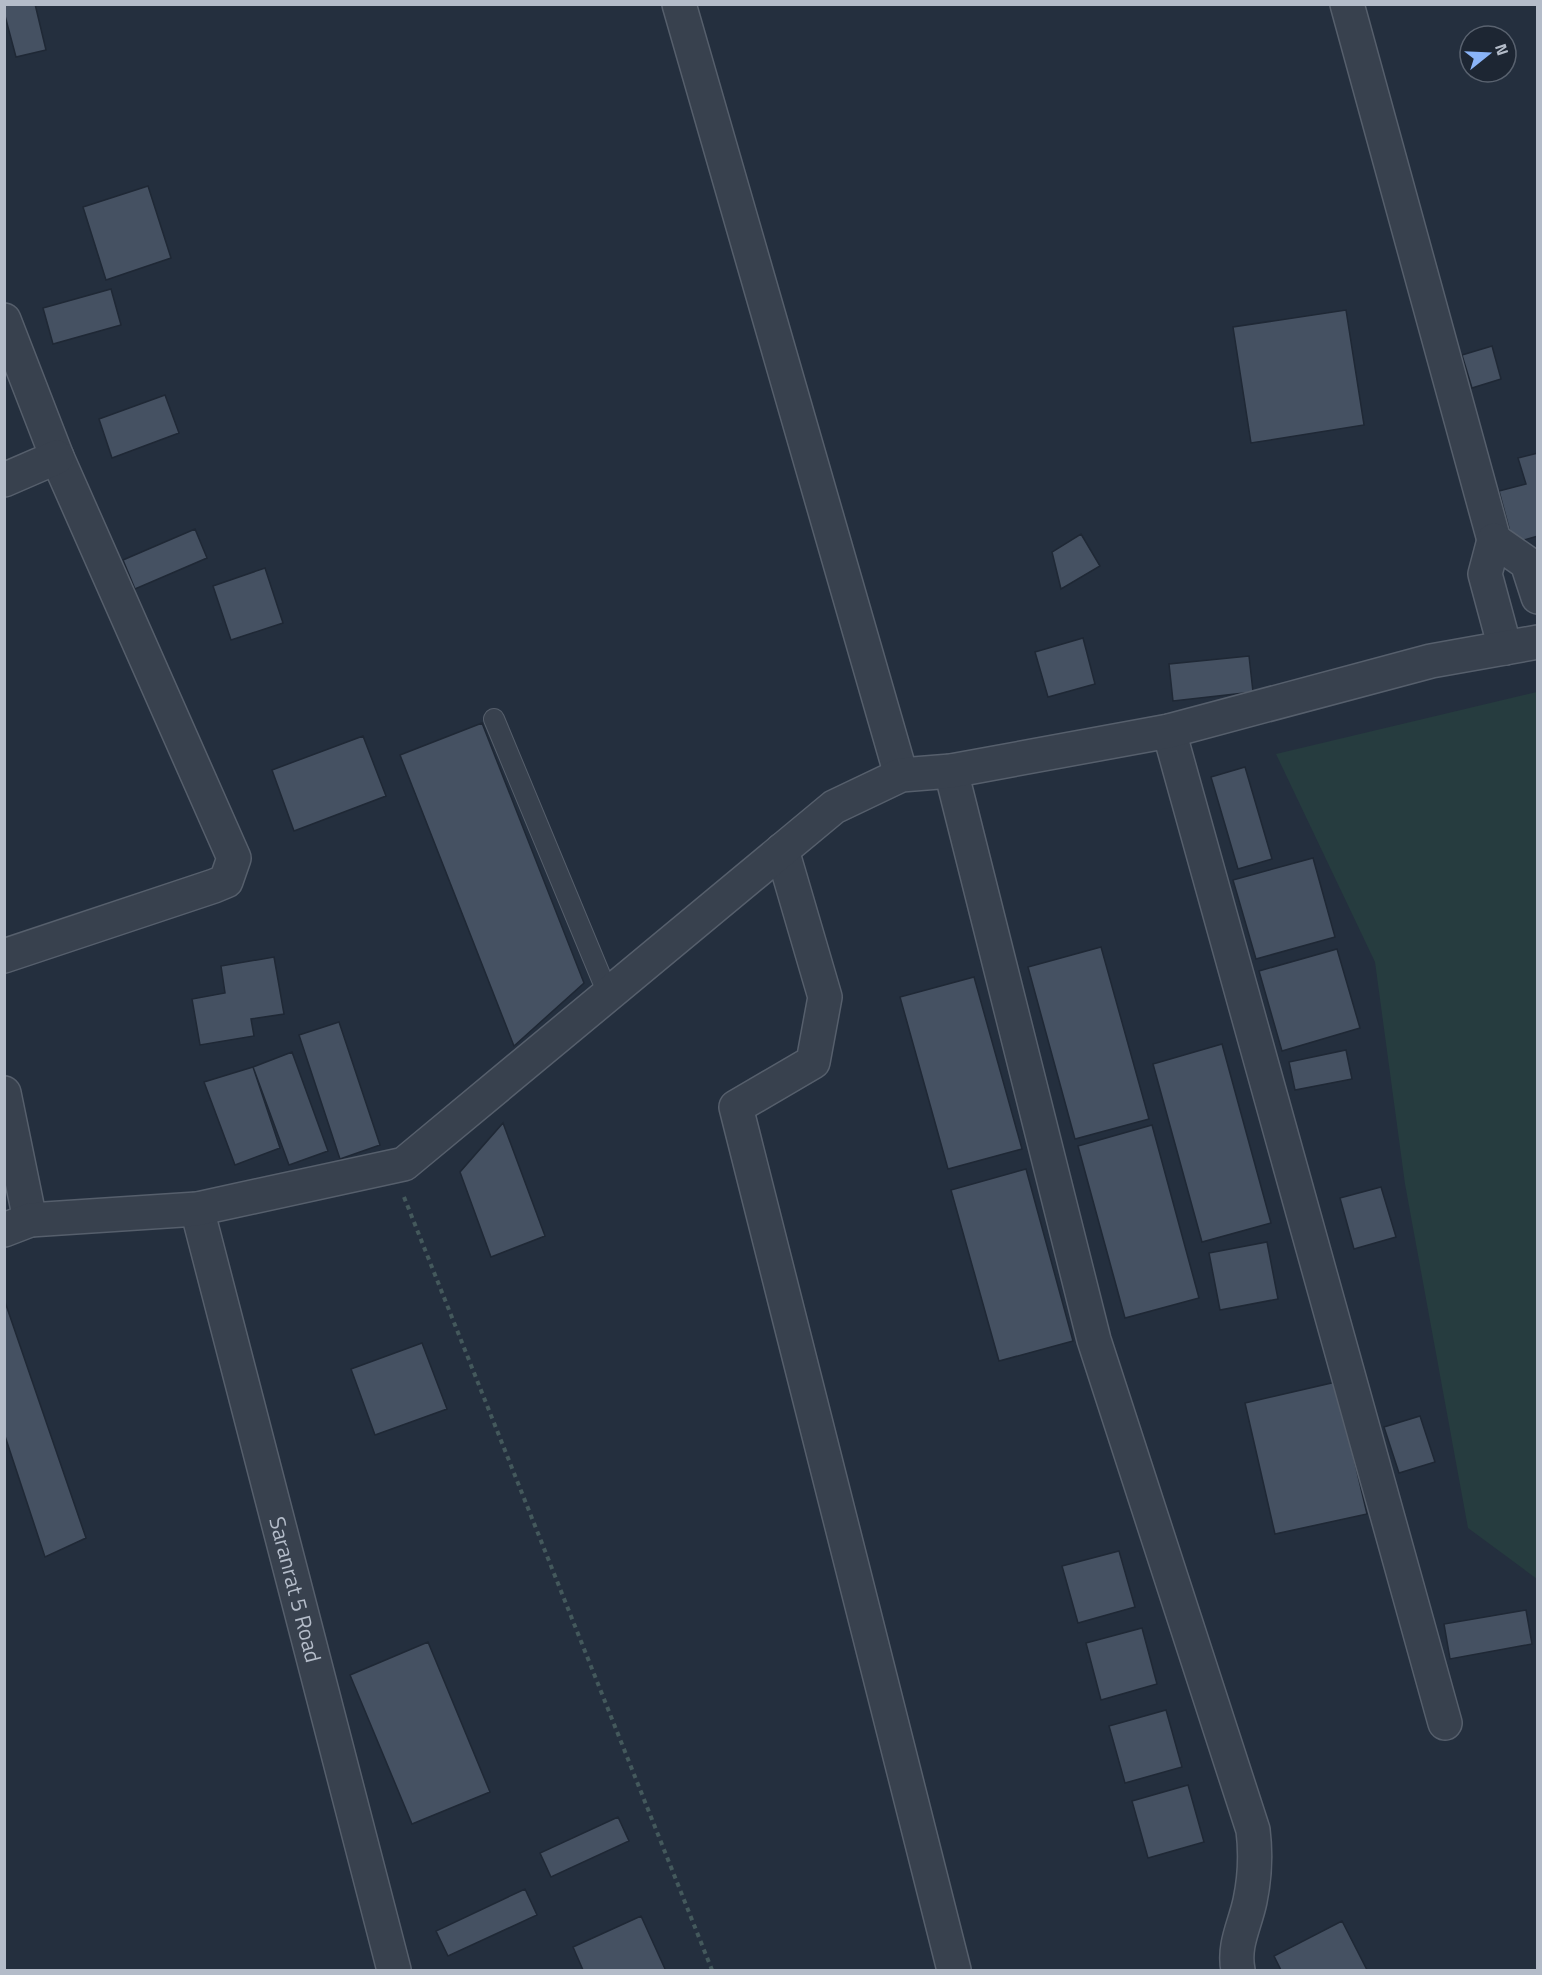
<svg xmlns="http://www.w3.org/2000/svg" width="1542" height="1975" font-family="'Titillium Web',sans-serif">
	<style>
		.green { fill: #263c3f }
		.building { fill: #455162; stroke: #1f2835; stroke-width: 1.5 }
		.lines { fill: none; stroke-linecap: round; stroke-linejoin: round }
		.service-casing { stroke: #565f6c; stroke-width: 22 }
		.minor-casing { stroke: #565f6c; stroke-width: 36 }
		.path { stroke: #44595c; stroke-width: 4; stroke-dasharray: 4.5 4.5; stroke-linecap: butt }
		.service { stroke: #38414e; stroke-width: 20 }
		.minor { stroke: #38414e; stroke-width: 33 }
		.labels { text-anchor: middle; stroke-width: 4.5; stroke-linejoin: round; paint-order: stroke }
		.street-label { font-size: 22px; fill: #b4bcc9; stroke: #1d2633 }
	</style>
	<rect width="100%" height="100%" fill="#242f3e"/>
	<path class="green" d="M1537,692H1538L1537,1579L1468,1528L1405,1184L1375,962L1276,754Z"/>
	<path class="building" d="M4,4H35L46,50L16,57L4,12Z
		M148,186L171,258L106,280L83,207Z
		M111,289L121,325L53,344L43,308Z
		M1346,310L1364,425L1251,443L1233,327Z
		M1492,346L1501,379L1472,388L1462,355Z
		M165,395L179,433L112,458L99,419Z
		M1538,453V536L1513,543L1499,491L1526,484L1518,458Z
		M195,529L207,558L135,589L123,560Z
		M1081,534L1100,566L1061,589L1052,552Z
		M265,568L283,623L231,640L213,586Z
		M1083,638L1095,684L1048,697L1035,652Z
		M1249,656L1253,692L1173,701L1169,664Z
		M482,723L584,983L514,1046L400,755Z
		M363,736L386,796L294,831L272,770Z
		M1245,767L1272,859L1238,869L1211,777Z
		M1313,858L1335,937L1256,959L1233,880Z
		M1101,947L1149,1119L1075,1139L1028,967Z
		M1337,949L1360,1028L1282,1051L1259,971Z
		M274,957L284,1014L251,1019L254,1036L200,1045L192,999L225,993L221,966Z
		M974,977L1022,1149L948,1169L900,997Z
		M339,1022L380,1145L340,1159L299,1035Z
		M1222,1044L1271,1223L1202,1242L1153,1064Z
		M1346,1050L1352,1079L1295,1090L1289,1062Z
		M292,1052L328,1151L289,1165L253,1067Z
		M253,1067L280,1148L235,1165L204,1082Z
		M503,1123L545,1236L491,1257L460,1172Z
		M1152,1125L1199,1298L1125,1318L1078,1146Z
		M1026,1169L1073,1341L999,1361L951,1190Z
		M1381,1187L1396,1237L1354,1249L1340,1198Z
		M1267,1242L1278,1299L1220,1310L1209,1253Z
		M4,1299L86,1538L45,1557L4,1433Z
		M422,1343L447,1409L375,1435L351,1369Z
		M1336,1382L1367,1514L1275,1534L1245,1403Z
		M1420,1416L1435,1462L1399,1473L1384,1427Z
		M1119,1551L1135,1607L1078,1623L1062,1566Z
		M1526,1610L1532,1644L1450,1659L1444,1624Z
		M1142,1628L1157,1684L1101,1700L1086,1643Z
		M428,1642L490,1792L412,1824L350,1675Z
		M1166,1710L1182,1767L1125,1783L1109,1726Z
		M1188,1785L1204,1842L1148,1858L1132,1801Z
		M618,1817L629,1841L551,1877L540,1853Z
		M525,1889L537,1915L448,1956L436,1931Z
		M641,1916L665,1969L662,1970H583L573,1947Z
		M1342,1921L1367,1970H1281L1274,1956Z"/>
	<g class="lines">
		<defs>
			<path id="service" d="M494,719L608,994"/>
			<g id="minor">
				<path d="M679,4L901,775"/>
				<path d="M1347,4L1494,540"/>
				<path d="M4,320L57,457L234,858L226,881L214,886L4,956"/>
				<path d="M4,480L57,457"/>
				<path d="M1505,648L1485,574L1494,540L1527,563L1538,597"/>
				<path d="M1169,731L1445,1723"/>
				<path d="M951,771L1094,1340L1253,1830C1256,1854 1255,1877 1250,1901C1245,1925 1233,1945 1238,1970"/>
				<path d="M782,850L825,997L813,1062L736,1107L954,1970"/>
				<path d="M4,1093L30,1220"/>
				<path id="s1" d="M197,1209L394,1970"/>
				<path d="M4,1230L30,1220L197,1209L404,1164L834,807L901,775L951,771L1169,731L1431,661L1538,642"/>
			</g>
		</defs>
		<use href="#service" class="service-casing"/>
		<use href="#minor" class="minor-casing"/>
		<path class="path" d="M404,1197L712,1970"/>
		<use href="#service" class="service"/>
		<use href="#minor" class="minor"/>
	</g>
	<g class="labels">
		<g class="street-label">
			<text dy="8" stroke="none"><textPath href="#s1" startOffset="393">Saranrat 5 Road</textPath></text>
		</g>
	</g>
	<rect width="1542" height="1975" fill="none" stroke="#b4bcc9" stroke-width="12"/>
	<g transform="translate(1488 54) rotate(72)"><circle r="28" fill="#1d2633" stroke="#59626f" stroke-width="1.5"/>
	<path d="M0-4.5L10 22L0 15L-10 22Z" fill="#8ab4f8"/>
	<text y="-9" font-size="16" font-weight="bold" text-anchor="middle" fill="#b4bcc9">N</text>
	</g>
</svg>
